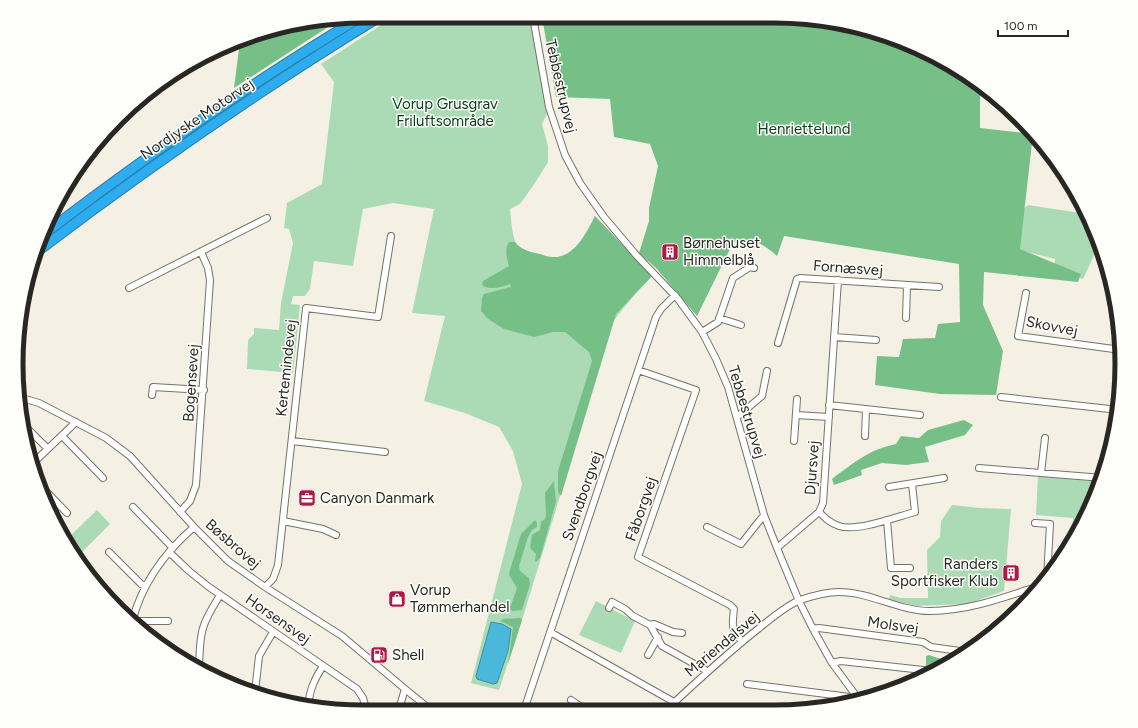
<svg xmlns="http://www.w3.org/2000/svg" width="1138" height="728" font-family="Figtree,sans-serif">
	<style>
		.green { fill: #abdbb4 }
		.forest { fill: #76c087 }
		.water { fill: #49b8da; stroke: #3f8ca3 }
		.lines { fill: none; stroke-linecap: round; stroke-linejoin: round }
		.minor-casing { stroke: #757267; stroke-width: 8 }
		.highway-casing { stroke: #2b7ea8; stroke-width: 11 }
		.minor { stroke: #fff; stroke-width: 6 }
		.highway { stroke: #2dadef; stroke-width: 9 }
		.labels { text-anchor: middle; stroke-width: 3; stroke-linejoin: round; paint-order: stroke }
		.street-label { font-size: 15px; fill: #282723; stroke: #fefefb }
		.park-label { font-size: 15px; fill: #06401c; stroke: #fefefb }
		.poi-label { font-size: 15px; fill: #282723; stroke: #fefefb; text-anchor: start }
		.rim { fill: none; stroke: #282723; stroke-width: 5 }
	</style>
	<rect width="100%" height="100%" fill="#f4f1e4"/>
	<path class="green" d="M395,16L529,17L546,100L547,114L542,124L548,146V162L533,186L520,204L510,209C511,218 512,236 516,243C519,249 528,251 534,253C540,255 547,257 553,257C574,259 587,232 595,216L652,276L636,293L614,320L522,620L499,690L471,683L522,484L513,451L499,427L465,413L424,401L445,316L412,313L434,209L393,203L363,209L353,266L314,261L310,289L305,296H293L291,304L300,305L293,373L247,369L248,340L254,334V328L279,330L281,303L293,243L289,229L284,228L287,203L322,184L334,82L321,64Z
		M1028,205L1087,214L1099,245L1083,279L1054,268L1055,259L1019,250L1020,212Z
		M1038,476L1101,482L1075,538L1071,544L1073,518L1036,515Z
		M952,505L980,508L1011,509L1004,591L967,604L916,606L889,599L890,595L901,598H928L927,550L940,537L941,521Z
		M97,510L110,524L78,556L65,541Z
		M596,601L635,621L621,653L579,635Z"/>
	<path class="forest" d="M542,17L820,19L928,52L980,87V128L1024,133L1032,143L1020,249L1081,274L1078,282L984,272L983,305L1003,351L996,395L940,394L875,385L877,356L899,357L903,339L935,338L938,324L960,322L959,264L784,236L777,256C762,243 753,237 733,243L697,316L656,268L639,253L649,221V208L658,166L650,144L614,137L610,99L556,97Z
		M339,20L234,88L240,41L252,34Z
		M595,216L652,276L616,314L561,496L558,492V471L592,361L589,352L565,332H553L534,337L504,329L488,319L481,311L482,298L484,294L511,287L510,284C502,287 490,291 482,285L483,281L509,266C507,258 504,249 509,242H515C521,250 530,252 540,254C544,255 548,257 552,257C574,259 587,232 595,216Z
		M964,420L973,425L965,435L925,447L929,462L906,465L882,463L861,470L862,475L834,485L832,479C855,462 868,450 896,444L901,436L919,438L928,430Z
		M554,481L556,502L540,558L536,562L535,560L536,554L530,548L532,535L540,530L541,522L545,519L546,516L545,493Z
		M535,520L537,523V527L532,530L528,537L519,566L520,571L529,578L530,584L522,610L512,611L510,608L517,588L509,575L510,570L521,534Z
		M521,618L522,620L508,664L513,627L500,621L503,619Z
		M929,655L941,659L959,657L941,668L926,666V656Z"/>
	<path class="water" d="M491,622L502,624L511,629L508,651L497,683L493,684L477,679L476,676Z"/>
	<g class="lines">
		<defs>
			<path id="minor" d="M533,17L549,107L565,155L580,183L604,217L637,256L678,299L702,332L716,359L728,387L764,515L777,548L799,601L813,629L832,663L860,701
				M129,288L267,218
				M1026,293L1018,336L1121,350
				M719,318L741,325
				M906,318L907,285
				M702,332L718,322L733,278L750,267L754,268
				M834,337L876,340
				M778,343L797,279L800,278L939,287
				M638,370L696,390L638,557L730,605L734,609C732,627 731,627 742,642
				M152,395L153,387L204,390
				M1001,397L1119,410
				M22,398L39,403L106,438L130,456L194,527L228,561L265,587L342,636L405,689L431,710
				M829,405L920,415
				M796,415L829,417
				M737,417L762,396L767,371
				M26,433L29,430L48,449
				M62,436L103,478
				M865,436L866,409
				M292,441L385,452
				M794,441L797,399
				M32,464L76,422
				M979,468L1103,478
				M1041,473L1045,438
				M41,486L67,513
				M889,487L944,478
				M133,507L173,548
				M180,512L190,501L196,485L210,280L208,268L201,252
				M819,512C825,518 830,523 839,526C857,532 896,517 915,512L912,484
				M887,520L891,568H910
				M283,521L323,529L336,535
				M1035,523L1050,524L1047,578
				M707,527L741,544L764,515
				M777,548L819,512L823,503L838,280
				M109,552L141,584L145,586
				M169,552L189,571L209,587L357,689L363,698L366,709
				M1048,562H1058
				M265,587L273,579L278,565L306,308L378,317L391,236
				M609,608L612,602L625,609L633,616L650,625L662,646L707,671
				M132,621H168
				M132,622C142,583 164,553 194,527
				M650,625L654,624L673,632L682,633
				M813,629L819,628L923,642L931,647L967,652
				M550,632L674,702
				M648,655L658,637
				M832,663L841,661L923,670H938
				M199,666C200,653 199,638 204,625C208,614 214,605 220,595
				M747,684L850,697L857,696
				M255,692L259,656L273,632
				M571,700L586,710
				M308,706C310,689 314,680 323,666
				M399,709L405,689
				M524,710L656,317L661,309L675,295
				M665,711C695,683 725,655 758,629C769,620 787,605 800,600C812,596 826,592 839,592C870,592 899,611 930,611C969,611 1005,597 1042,585"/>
			<path id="highway" d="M44,234C146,156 251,83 361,17
				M34,254C146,169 261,89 381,16"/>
		</defs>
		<use href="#minor" class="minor-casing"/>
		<use href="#highway" class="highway-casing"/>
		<use href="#minor" class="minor"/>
		<use href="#highway" class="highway"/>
	</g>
	<defs>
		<symbol id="building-square" viewBox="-11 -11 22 22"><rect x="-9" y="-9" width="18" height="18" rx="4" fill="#ad1947" stroke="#fefefb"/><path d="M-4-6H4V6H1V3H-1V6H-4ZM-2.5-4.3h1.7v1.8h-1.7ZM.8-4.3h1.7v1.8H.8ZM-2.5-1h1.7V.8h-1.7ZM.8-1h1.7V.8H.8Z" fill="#fff"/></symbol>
		<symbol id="office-square" viewBox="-11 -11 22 22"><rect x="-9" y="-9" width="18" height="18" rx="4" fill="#ad1947" stroke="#fefefb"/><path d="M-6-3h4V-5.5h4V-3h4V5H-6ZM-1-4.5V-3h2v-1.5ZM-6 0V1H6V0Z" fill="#fff"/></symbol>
		<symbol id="shop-square" viewBox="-11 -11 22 22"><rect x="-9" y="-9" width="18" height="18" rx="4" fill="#ad1947" stroke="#fefefb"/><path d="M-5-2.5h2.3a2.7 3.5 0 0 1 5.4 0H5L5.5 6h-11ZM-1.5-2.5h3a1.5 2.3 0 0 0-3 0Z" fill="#fff"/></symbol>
		<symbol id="fuel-square" viewBox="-11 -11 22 22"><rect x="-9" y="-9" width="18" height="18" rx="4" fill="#ad1947" stroke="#fefefb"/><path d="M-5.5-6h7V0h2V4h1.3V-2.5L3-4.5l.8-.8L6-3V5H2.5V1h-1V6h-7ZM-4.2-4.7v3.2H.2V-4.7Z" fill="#fff"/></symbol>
	</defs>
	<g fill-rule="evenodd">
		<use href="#building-square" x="660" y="242" width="20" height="20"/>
		<use href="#office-square" x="297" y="488" width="20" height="20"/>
		<use href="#building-square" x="1001" y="563" width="20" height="20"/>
		<use href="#shop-square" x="387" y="589" width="20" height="20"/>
		<use href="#fuel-square" x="369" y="645" width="20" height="20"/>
	</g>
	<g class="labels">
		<g class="street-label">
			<text transform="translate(561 86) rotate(77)" y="5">Tebbestrupvej</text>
			<text transform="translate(197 119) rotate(-34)" y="5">Nordjyske Motorvej</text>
			<text transform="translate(848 268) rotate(4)" y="5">Fornæsvej</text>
			<text transform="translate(1052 326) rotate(11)" y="5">Skovvej</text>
			<text transform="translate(286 368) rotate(-84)" y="5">Kertemindevej</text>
			<text transform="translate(191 383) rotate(-86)" y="5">Bogensevej</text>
			<text transform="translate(747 412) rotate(73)" y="5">Tebbestrupvej</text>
			<text transform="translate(812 468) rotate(-86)" y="5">Djursvej</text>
			<text transform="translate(582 496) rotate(-71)" y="5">Svendborgvej</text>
			<text transform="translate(641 509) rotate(-71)" y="5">Fåborgvej</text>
			<text transform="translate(233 544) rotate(41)" y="5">Bøsbrovej</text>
			<text transform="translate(278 619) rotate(35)" y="5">Horsensvej</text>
			<text transform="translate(893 625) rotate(8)" y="5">Molsvej</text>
			<text transform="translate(722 644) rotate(-40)" y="5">Mariendalsvej</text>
		</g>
		<g class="park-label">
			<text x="445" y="109">Vorup Grusgrav<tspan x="445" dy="17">Friluftsområde</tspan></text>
			<text x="804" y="134">Henriettelund</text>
		</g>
		<g class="poi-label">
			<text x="683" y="248">Børnehuset<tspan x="683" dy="17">Himmelblå</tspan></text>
			<text x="320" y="503">Canyon Danmark</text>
			<text x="998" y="569" text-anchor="end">Randers<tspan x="998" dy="17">Sportfisker Klub</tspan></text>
			<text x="410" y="595">Vorup<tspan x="410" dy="17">Tømmerhandel</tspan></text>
			<text x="392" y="660">Shell</text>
		</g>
	</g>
	<path d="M0 0H1138V728H0ZM364 23H774A341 341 0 0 1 1115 364V364A341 341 0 0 1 774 705H364A341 341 0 0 1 23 364V364A341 341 0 0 1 364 23Z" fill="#fefefb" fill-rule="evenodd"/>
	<path class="rim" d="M364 23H774A341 341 0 0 1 1115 364V364A341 341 0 0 1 774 705H364A341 341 0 0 1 23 364V364A341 341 0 0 1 364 23Z"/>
	<path d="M998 30v6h70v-6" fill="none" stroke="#282723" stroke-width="2"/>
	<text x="1004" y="30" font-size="12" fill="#282723" stroke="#fefefb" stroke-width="3" paint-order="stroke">100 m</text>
</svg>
